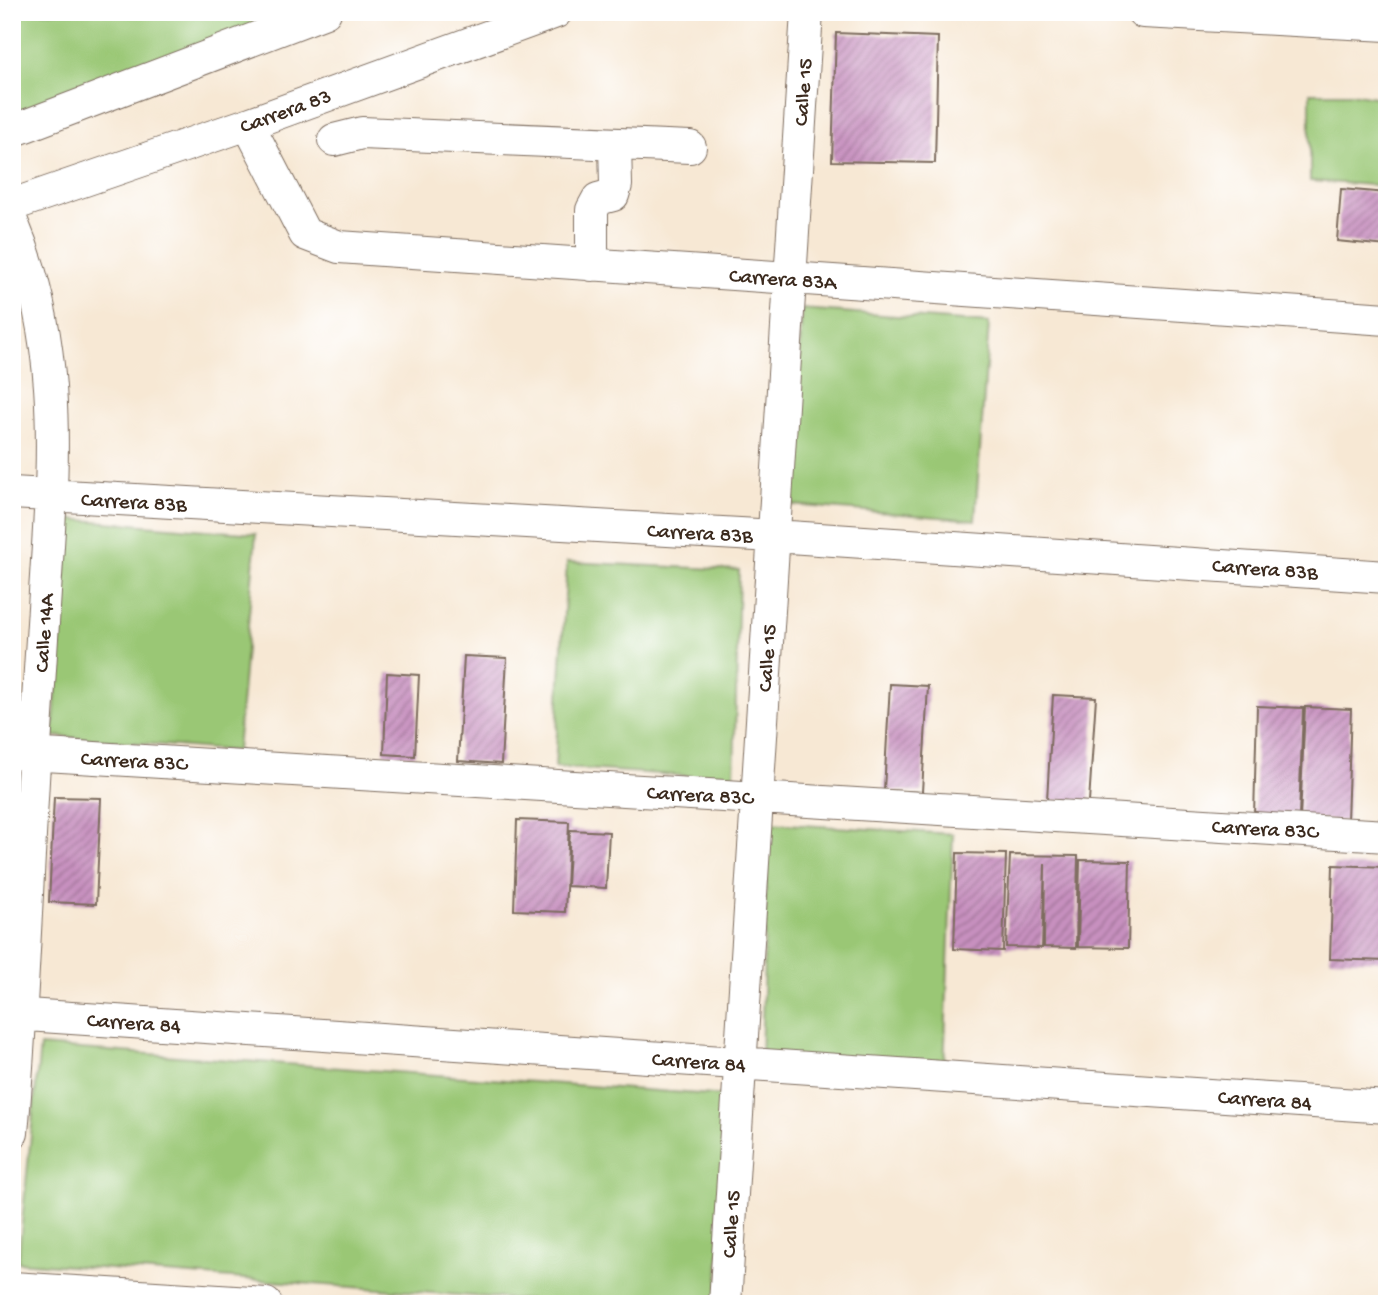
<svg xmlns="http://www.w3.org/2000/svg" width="1399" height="1316" font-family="'Gochi Hand',sans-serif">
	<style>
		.green { fill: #9ac774; stroke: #6a7849; stroke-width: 2 }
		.building { fill: url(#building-hatch) }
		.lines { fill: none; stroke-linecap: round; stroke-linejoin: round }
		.minor-casing { stroke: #7d6c5e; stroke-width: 34 }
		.minor { stroke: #fff; stroke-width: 32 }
		.labels { text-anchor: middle; stroke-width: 5; stroke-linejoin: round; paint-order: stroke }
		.street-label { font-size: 21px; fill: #3b2a1e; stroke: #fff }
	</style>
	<defs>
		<pattern id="building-hatch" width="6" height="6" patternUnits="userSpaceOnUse" patternTransform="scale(1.75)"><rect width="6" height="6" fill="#c790bf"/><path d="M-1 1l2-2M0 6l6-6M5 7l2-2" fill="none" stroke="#a3769b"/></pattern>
	</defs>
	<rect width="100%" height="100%" fill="#fff"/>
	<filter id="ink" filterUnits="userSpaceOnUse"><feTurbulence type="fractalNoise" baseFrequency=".0143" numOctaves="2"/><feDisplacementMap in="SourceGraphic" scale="14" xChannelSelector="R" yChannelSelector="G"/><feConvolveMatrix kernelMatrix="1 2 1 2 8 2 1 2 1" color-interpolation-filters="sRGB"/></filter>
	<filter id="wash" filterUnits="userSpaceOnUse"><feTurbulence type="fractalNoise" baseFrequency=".00686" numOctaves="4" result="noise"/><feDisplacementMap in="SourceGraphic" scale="28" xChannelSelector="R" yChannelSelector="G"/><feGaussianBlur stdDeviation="1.57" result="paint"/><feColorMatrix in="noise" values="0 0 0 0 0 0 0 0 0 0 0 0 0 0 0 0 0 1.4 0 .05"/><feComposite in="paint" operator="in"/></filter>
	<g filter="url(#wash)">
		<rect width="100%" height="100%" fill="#f7e8d4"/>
		<path class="green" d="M12,12H325L12,131Z
			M1310,93H1351L1387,99V186L1310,181Z
			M802,309L989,323L975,520L792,505Z
			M68,519L256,534L237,751L53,736Z
			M567,562L739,570L734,779L555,767Z
			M768,823L953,834L944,1070L761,1059Z
			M40,1046L726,1096L717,1304H579L18,1262Z"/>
		<g id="blocks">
			<path class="building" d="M836,33L938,37L935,163L832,161Z
				M1341,189L1387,193V246L1337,241Z
				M464,656L507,658L501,764L458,761Z
				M387,673L419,675L415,756L384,754Z
				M890,684L928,686L922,792L884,790Z
				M1053,695L1096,697L1089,802L1047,800Z
				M1257,706L1303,708L1299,817L1254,816Z
				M1305,707L1351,709L1347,821L1300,819Z
				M54,797L101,798L96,904L49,902Z
				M517,820L569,822L565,912L514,910Z
				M570,830L609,832L606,888L567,886Z
				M957,853L1006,854L1003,951L954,949Z
				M1010,855L1078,856L1076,948L1044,947L1045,864L1042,948L1006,947Z
				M1080,860L1130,861L1128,948L1078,947Z
				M1333,865L1387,867V961L1330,959Z"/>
		</g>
	</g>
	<g filter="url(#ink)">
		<use href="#blocks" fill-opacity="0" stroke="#7d6c5e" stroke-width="2"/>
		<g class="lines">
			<defs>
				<path id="minor" d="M1143,12L1387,25
					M248,124L305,234L339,247L1387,319
					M12,131L325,12
					M334,140L362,133L690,147
					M12,205L248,124L556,12
					M12,222C59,333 55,443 47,561C43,623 39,685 35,747C27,876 23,1005 12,1133
					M592,265V210L598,199L613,195L616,185L615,144
					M12,493L774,536L1387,577
					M12,753L1387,836
					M12,1014L1387,1107
					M12,1288L266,1304
					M725,1304L807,12"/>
			</defs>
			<use href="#minor" class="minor-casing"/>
			<use href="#minor" class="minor"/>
		</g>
	</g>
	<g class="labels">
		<g class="street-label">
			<text transform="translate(802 92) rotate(-86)" y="7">Calle 15</text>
			<text transform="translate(285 110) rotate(-20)" y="7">Carrera 83</text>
			<text transform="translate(783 278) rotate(4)" y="7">Carrera 83A</text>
			<text transform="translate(134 501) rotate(3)" y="7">Carrera 83B</text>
			<text transform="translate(700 532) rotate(3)" y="7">Carrera 83B</text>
			<text transform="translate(1265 568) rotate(4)" y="7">Carrera 83B</text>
			<text transform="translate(43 633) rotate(-86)" y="7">Calle 14A</text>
			<text transform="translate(766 658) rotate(-86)" y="7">Calle 15</text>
			<text transform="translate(134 760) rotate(3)" y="7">Carrera 83C</text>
			<text transform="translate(700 794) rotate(3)" y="7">Carrera 83C</text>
			<text transform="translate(1265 828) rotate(3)" y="7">Carrera 83C</text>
			<text transform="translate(134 1022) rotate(4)" y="7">Carrera 84</text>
			<text transform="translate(699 1061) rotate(4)" y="7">Carrera 84</text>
			<text transform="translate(1265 1099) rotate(4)" y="7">Carrera 84</text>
			<text transform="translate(730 1224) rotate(-86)" y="7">Calle 15</text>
		</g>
	</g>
	<rect width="1399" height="1316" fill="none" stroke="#fff" stroke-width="42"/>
</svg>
